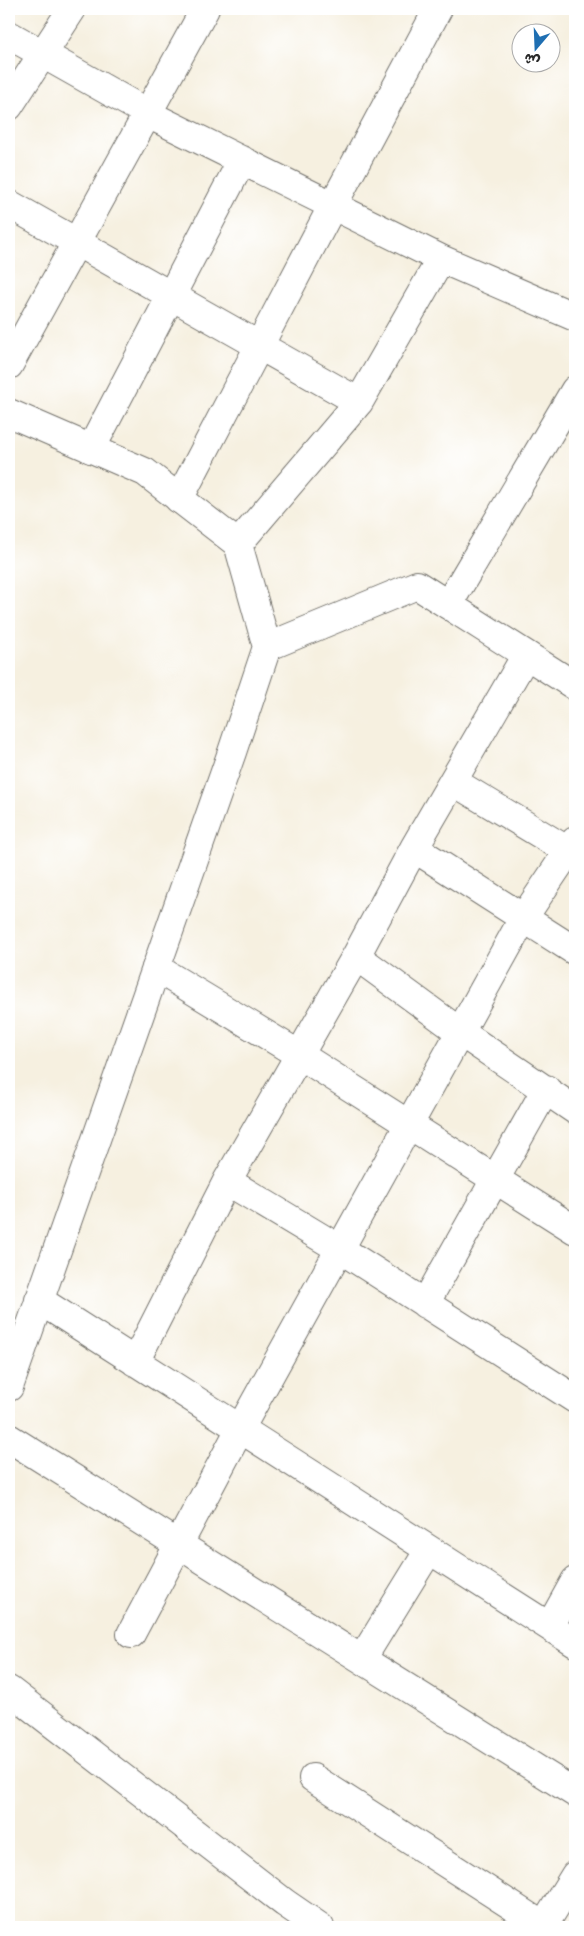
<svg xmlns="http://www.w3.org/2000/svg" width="584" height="1936" font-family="'Gochi Hand','Playpen Sans Arabic',sans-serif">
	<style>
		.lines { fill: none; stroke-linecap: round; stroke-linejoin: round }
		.street-casing { stroke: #72706a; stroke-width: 30 }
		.secondary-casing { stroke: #72706a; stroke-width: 30 }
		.street { stroke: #fff; stroke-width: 28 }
		.secondary { stroke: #fff; stroke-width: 28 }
	</style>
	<rect width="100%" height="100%" fill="#fff"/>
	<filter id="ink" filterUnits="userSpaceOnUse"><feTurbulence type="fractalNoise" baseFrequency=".02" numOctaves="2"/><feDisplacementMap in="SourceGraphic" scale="10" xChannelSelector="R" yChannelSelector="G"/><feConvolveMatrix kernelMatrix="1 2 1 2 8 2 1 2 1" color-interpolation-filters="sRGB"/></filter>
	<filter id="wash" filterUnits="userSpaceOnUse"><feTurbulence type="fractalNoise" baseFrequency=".0096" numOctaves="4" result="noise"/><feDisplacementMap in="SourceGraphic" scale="20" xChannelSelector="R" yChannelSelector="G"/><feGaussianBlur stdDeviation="1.12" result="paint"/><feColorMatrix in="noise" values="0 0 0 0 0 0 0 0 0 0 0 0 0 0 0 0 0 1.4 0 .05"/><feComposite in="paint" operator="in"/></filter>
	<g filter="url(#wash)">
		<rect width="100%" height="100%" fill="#f6f0e0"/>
	</g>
	<g filter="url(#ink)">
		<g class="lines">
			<defs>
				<path id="street" d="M9,35L160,120L441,259L359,402L238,544
					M9,106L72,9
					M9,204L359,402
					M441,259L575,317
					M9,365L205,9
					M91,449L242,160
					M179,499L333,205L438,9
					M448,605L575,390
					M267,647L417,585L575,686
					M454,782L575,855
					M414,848L575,951
					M356,956L460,1032L575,1110
					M156,968L298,1054L575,1230
					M227,1181L340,1249L575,1399
					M39,1300L575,1643
					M425,1304L546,1089
					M135,1362L227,1181L356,956L414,848L526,655
					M9,1438L575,1793
					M550,1626L575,1581
					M131,1634L240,1429L524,917L575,841
					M362,1659L429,1550
					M313,1778L545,1927
					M543,1927L575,1875"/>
				<path id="secondary" d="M9,413L145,472L238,544L267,647L232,752L9,1387
					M9,1690L285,1903L320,1927"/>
			</defs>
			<use href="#street" class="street-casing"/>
			<use href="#secondary" class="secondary-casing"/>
			<use href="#street" class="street"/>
			<use href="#secondary" class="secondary"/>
		</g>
	</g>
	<rect width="584" height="1936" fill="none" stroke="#fff" stroke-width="30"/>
	<g transform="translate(536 48) rotate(199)"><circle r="24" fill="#ffffff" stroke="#aaaaaa"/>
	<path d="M0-4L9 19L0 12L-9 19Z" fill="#1f6fb2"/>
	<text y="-8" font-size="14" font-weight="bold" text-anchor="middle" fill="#2b2b2b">ش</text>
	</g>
</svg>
